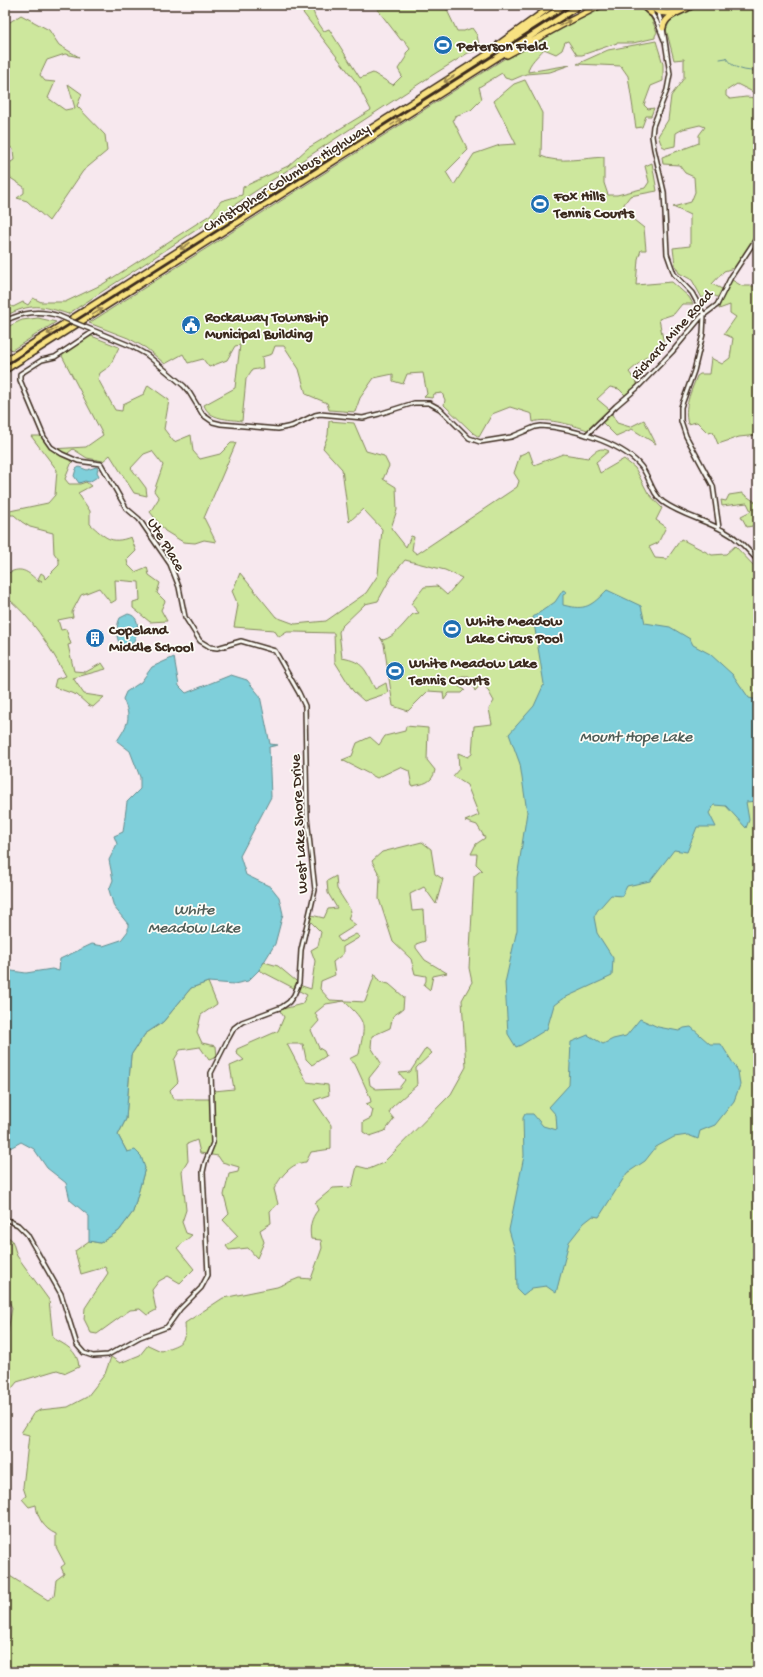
<svg xmlns="http://www.w3.org/2000/svg" width="763" height="1677" font-family="'Gochi Hand',sans-serif">
	<style>
		.green { fill: #cde79d; stroke: #84885e }
		.water { fill: #7fcfda; stroke: #648d8f }
		.lines { fill: none; stroke-linecap: round; stroke-linejoin: round }
		.stream { stroke: #648d8f; stroke-width: 1 }
		.tertiary-casing { stroke: #3b2a1e; stroke-width: 6 }
		.motorway-casing { stroke: #3b2a1e; stroke-width: 8 }
		.tertiary { stroke: #fdfcf7; stroke-width: 3 }
		.motorway { stroke: #f8e281; stroke-width: 5 }
		.tertiary-bridge-casing { stroke: #3b2a1e; stroke-width: 6; stroke-linecap: butt }
		.tertiary-bridge { stroke: #fdfcf7; stroke-width: 3 }
		.oneway { stroke: #9a8650 }
		.labels { text-anchor: middle; stroke-width: 3.5; stroke-linejoin: round; paint-order: stroke }
		.poi-label { font-size: 15px; font-weight: bold; fill: #3b2a1e; stroke: #fdfcf7; text-anchor: start }
		.street-label { font-size: 15px; fill: #3b2a1e; stroke: #fdfcf7 }
		.water-label { font-size: 16px; font-style: italic; fill: #4f5c56; stroke: #fdfcf7 }
	</style>
	<rect width="100%" height="100%" fill="#f7e8ee"/>
	<filter id="ink" filterUnits="userSpaceOnUse"><feTurbulence type="fractalNoise" baseFrequency=".025" numOctaves="2"/><feDisplacementMap in="SourceGraphic" scale="8" xChannelSelector="R" yChannelSelector="G"/><feConvolveMatrix kernelMatrix="1 2 1 2 8 2 1 2 1" color-interpolation-filters="sRGB"/></filter>
	<g filter="url(#ink)">
		<path class="green" d="M297,5H312C313,15 318,23 324,31L329,29L360,78L373,73L393,85L402,76L398,69L406,57V53L410,49L404,40H401L374,5L445,6L457,31H464L472,28L477,35L480,50L468,53L428,78L68,314C41,305 31,303 5,316V302L13,307L23,302L28,305L33,298L41,302H65L103,284L210,215L221,201L242,195L243,187L288,166L308,148L371,110L362,93L360,87Z
			M605,5H637L651,18L657,32L655,36V38L633,43H617L582,55H577L568,41L565,42L562,50L556,54L544,49C539,55 528,64 528,72L570,65L550,72L526,74L512,80L505,78L502,73L479,87L482,99L471,110L455,116L453,120L468,150L446,172L454,185L474,154L500,145L516,144L494,101L514,84L525,80L542,113L541,156C557,164 587,158 604,157V183L608,195H617L645,188L649,182L645,166L652,163L657,191L630,196L624,204L629,216L644,228L646,250H641L638,259L636,285L672,282L689,297L693,304H682L674,314L659,319L665,349L646,357L629,372L639,386L627,397L619,389L610,387L597,399L609,409L617,423L630,427L644,420L656,444L632,429L616,436L601,421L590,431C577,426 546,417 533,422L532,414L510,407L492,414L479,437L473,433L444,405L445,400L442,393L434,394L432,398L424,397L427,394L423,373L407,374L403,384L393,381V374L374,378L360,398L355,412L329,410L327,403L306,394L299,369L284,346H275L272,354L262,357L263,368L252,370L246,379L242,421C229,419 209,420 204,405L235,388L240,345L235,346L227,360L209,367L203,359L188,363L183,354L165,364L146,348L128,338L89,323L518,50Z
			M697,5H758V77L756,78L755,93L737,84L726,91V96L730,99L746,97L758,98V239L737,267L724,271L712,284L726,291L732,280L742,286H757L758,283V435L739,437L718,444L713,432L708,433L697,422L688,424C683,407 691,392 697,376L700,374H709L711,358L722,364L730,358L733,338L724,334L736,317L730,313V305L719,309L721,299L711,294L702,298L692,280L679,273L675,265L673,248L690,246V215L673,207L691,202L695,192L694,177L685,173L679,165L663,164L662,157L699,143V135L705,127L700,125L683,129L676,133L675,146L666,148L662,146L658,136L668,120L671,96L684,78V59L674,60L666,29L670,21Z
			M21,15L49,30L59,45L79,57L65,54L47,60L40,75L45,81L55,82L48,98L65,110L75,108L68,84L82,94L77,106L105,135L107,151L83,171L49,221L27,201L17,198L24,193V187L9,177L10,168H5V166L14,160L13,149L5,144V25Z
			M656,41L663,64V81L651,86L644,105L648,109L654,108L651,116H646L642,127L636,128L628,76L621,66L577,64L608,50Z
			M38,318L56,322L12,350L7,346L5,347V328L22,320Z
			M89,335L119,347L110,366L100,373L98,379L115,410L122,411L123,404L144,394L148,385L169,400L164,429L174,442L191,435L193,451L200,459L220,454L231,443H236L204,518L216,542L204,540L195,543L183,542L165,531L150,512L159,498L154,491L163,465L152,451L144,454L131,468L146,488L147,496L134,493L110,455L103,461L87,458L73,449L68,453L73,462L71,464L65,479L69,484H80L86,482L91,486L78,493L90,511V524C105,537 110,545 131,537L136,551L127,560L128,565L135,572L147,567L149,575L160,583L157,593L165,601L161,610L167,621L150,622L133,608V602L140,600L139,582L115,580L116,600L111,603L99,588L81,595L72,612L73,617L58,620L61,630L66,629L71,644L68,645L74,671L86,672L102,663L106,669L73,678L84,694L104,697L93,707L88,705L77,695L54,687L56,679L66,676C50,647 31,616 5,596V575C21,565 27,571 39,582L42,581L38,579L41,573L44,575L45,579L59,565V560L54,553L53,533L30,527L22,522L14,515H5V512L48,503L55,495L57,470L31,436H41L51,449L86,447L103,435L61,354Z
			M329,421L354,423L366,451L384,456L389,466L383,479L396,487L397,510L391,528L406,547L411,536L414,537L412,550L417,554L517,487L519,481L514,473L520,455L529,451L534,465L563,454L588,458C595,451 600,446 609,451L596,462L600,473L624,459L635,468L648,493L662,508L656,520L666,527L658,543L649,547L655,558L667,559L681,539L712,555L726,554L735,546L758,570V1672H5V1573L48,1600L54,1596L56,1580L64,1574L61,1567L65,1564L56,1547V1534C44,1529 37,1517 36,1505L29,1507L22,1499L26,1496L23,1487L29,1435L21,1433L33,1414L40,1410L68,1407L87,1397L105,1374L111,1357L120,1363L140,1355L148,1345L161,1351C178,1344 187,1345 185,1323L223,1298L277,1287L299,1278L311,1279L322,1248L321,1240L311,1239C309,1228 311,1218 318,1210L315,1203L333,1188L352,1187L357,1166L369,1169L383,1163L451,1094L466,1067L462,1000L472,982L469,968L474,876L482,870L476,864L477,854H471L476,844L485,838L477,825L465,821L479,815L467,785L453,776L459,769L458,753L468,757L472,754L474,726L492,724L489,709L494,701L483,682L475,691L469,677H462L457,680L458,686L465,690L462,693H449L444,700L443,692L428,691L408,711L393,706L384,644L380,637L383,640C395,637 405,622 413,614L419,613L411,604L424,587L437,586L447,595L462,578L445,570L405,560L391,577L378,601L365,604L341,627L339,632L342,658C365,662 365,670 375,689L386,683L388,693L364,701L353,691L335,662L334,633L295,632H287L279,637L274,630L234,627L238,605L232,591L233,590L240,573L276,617L295,624L326,621L366,593L378,575L382,529L363,509L349,522L342,469L323,448L328,435Z
			M742,493L758,504V525L747,527L741,516L751,511L747,503L722,506L721,500L726,501L729,495Z
			M406,726L428,728L427,760L435,770C433,783 423,784 412,786L409,771L400,767L377,778L342,760L352,756L357,743L370,737L379,745L385,736L405,731Z
			M422,842L431,849L435,874L443,879L436,904L424,887L410,894L412,911L423,910L425,941L416,944V948L425,960L447,973L433,976L430,990L424,985L426,981V976L415,974L411,959L393,942L379,899L380,876L372,861L382,852Z
			M336,876L337,889L351,911L348,919L356,925L337,937L341,942L356,934L360,937L343,947V954L333,962L335,975L321,981L320,989L330,1000L365,1002L375,974L380,982L389,984L404,997L403,1009L393,1016L390,1028L372,1036L371,1047L381,1063L369,1078L370,1085L376,1089L399,1088L405,1080L399,1073L410,1072L426,1048L432,1053L416,1068L417,1085L392,1107L389,1113L394,1119L385,1131L370,1136L363,1132V1122L371,1118L373,1110L366,1104L371,1102L370,1097L355,1064L349,1059L359,1054C365,1023 368,1024 344,1001L326,1004L315,1013L319,1021L311,1030L319,1048L324,1051L326,1056L312,1065L306,1059L303,1044H287L307,1082L328,1085L329,1095L314,1100L331,1125V1149L311,1152L306,1162C291,1163 281,1176 274,1189L278,1204L270,1211L271,1223L260,1230L264,1242L257,1258L248,1248L229,1250L226,1246L238,1236L223,1220L229,1214L224,1195L229,1174L238,1172L239,1167L222,1162L218,1156L200,1153L197,1140L187,1144L188,1161L182,1171L186,1210L182,1222L186,1233L192,1235L177,1248L194,1269L180,1283L168,1276L159,1281L152,1290L156,1310L147,1315L140,1309L130,1310L97,1334L91,1333L84,1319L85,1308L108,1273L105,1267L81,1274L75,1251L89,1241L100,1243L119,1231L133,1212L145,1168L127,1152L118,1135L126,1119L131,1055L145,1034L163,1022L191,988L208,982L217,1004L201,1015L197,1032L202,1043L216,1046L217,1057L209,1060L200,1047L180,1050L174,1060L178,1082L170,1090L173,1099H210L214,1091L234,1089L230,1066L244,1060L236,1053L237,1049L278,1031L284,1017L280,1011L283,1009L302,1004L307,995L259,970L264,962L278,966L302,986L311,989L315,961L311,950L318,946L321,932L310,921L311,915L324,918L328,909L337,908L328,893L327,881Z
			M5,1235L12,1240L17,1256L49,1300L53,1338C65,1345 78,1350 79,1367L66,1373L57,1370L17,1382L5,1397V1348L12,1308L5,1291L6,1270L5,1267Z"/>
		<path class="water" d="M79,467L87,470L96,467L98,468L97,472L99,476L89,482L85,481L79,483L74,476L76,469Z
			M563,590L567,592L563,595V605C586,611 591,606 607,590L641,606L645,623L670,627L690,639L693,645L710,654L733,675L749,698L758,700V801L746,802L749,820L746,828L726,806L714,805L709,813L716,827H697L687,852L674,850L650,881L627,886L622,896L611,895L597,911L594,917L597,933L613,958L612,976L562,999L554,1005L547,1029L521,1045L516,1047L508,1034L505,983L517,930V878L527,812L520,764L509,734L534,706L544,684L533,617L555,602Z
			M128,614C145,617 136,643 127,650C115,645 115,629 120,618Z
			M174,657L179,686L186,693L231,675L247,680L260,696L270,744L278,745L269,747L271,797L240,856L246,875L271,887L279,897L283,914L275,944L259,970L248,981L234,984L208,982L191,988L163,1022L145,1034L131,1055L126,1119L118,1135L127,1152L135,1150L141,1156L145,1168L133,1212L119,1231L100,1243L89,1241V1216L70,1200L66,1183L47,1168L34,1149L21,1142L10,1148L5,1141V970L26,973L52,969L59,971L60,959L92,944L103,946L121,940L128,931V924L114,907L109,890L113,880L109,860L117,844L114,836L123,832L127,802L140,789V777L130,751L117,741C128,724 132,718 123,699L126,692L141,682L152,667Z
			M640,1019L658,1027L679,1031L684,1028L691,1027L710,1044H721L738,1071L740,1085L734,1101L715,1125L700,1131L698,1139L688,1135L674,1137L656,1147L645,1161L627,1173L599,1217L593,1216L584,1223L569,1242L556,1293L546,1286L532,1288L523,1295L517,1289L516,1254L509,1230L524,1156L523,1118L525,1114H533L543,1126L557,1130L556,1115L549,1107L569,1085L571,1042L588,1035L603,1044L613,1039L626,1036Z"/>
		<g class="lines">
			<path class="stream" d="M720,59L726,58C732,68 747,73 758,70"/>
			<defs>
				<path id="tertiary" d="M646,5L657,22L664,40
					M654,5L659,15L663,28L670,74L667,90L653,126L652,136L654,149L664,192L667,254L674,274L692,293L704,315L703,334L694,371L681,407V421L686,436L713,486L719,528
					M5,321C23,312 39,310 59,316
					M85,327L131,346L147,355L184,386L189,392L203,415L213,422L221,424L278,429L292,426L315,415L320,414L363,418L379,414L414,403H429L440,409L469,438L480,442L511,437L535,427L541,426C571,428 619,442 639,464C650,475 650,492 663,502C681,515 705,520 724,531C738,538 748,550 758,561
					M586,435L616,406L637,388L672,352L701,317L717,305L731,277L758,236
					M5,1219L18,1225L27,1234L61,1294L77,1345L84,1353L93,1356L108,1355L140,1337L167,1327L180,1309L201,1288L208,1275L203,1172L205,1163L213,1143L211,1073L228,1039L234,1028L242,1022L282,1007L289,1002L294,995L299,983L301,950L315,890L307,818L305,706L299,693L275,651L241,641L217,648L210,647L200,641L185,617L179,587L170,564L139,519L126,508L101,464L78,461L62,454L51,447L44,437L20,380V374L42,360L55,357L94,331"/>
				<path id="motorway" d="M642,5L651,13
					M650,5C659,17 673,13 686,9
					M663,5L674,7L684,5
					M663,28C665,14 683,12 693,5
					M499,44L553,5
					M507,55L560,26L601,5
					M5,361L565,5
					M5,370L580,5"/>
			</defs>
			<use href="#tertiary" class="tertiary-casing"/>
			<use href="#motorway" class="motorway-casing"/>
			<use href="#tertiary" class="tertiary"/>
			<use href="#motorway" class="motorway"/>
			<defs>
				<path id="tertiary-bridge" d="M59,316L85,327"/>
			</defs>
			<use href="#tertiary-bridge" class="tertiary-bridge-casing"/>
			<use href="#tertiary-bridge" class="tertiary-bridge"/>
		</g>
		<defs><path id="oneway-shaft" d="M-6 0H5M1.5-3L5.5 0L1.5 3" fill="none" stroke-width="1.6" stroke-linecap="round" stroke-linejoin="round"/></defs>
		<g class="oneway">
			<use href="#oneway-shaft" transform="translate(565 23) rotate(-28)"/>
			<use href="#oneway-shaft" transform="translate(449 79) rotate(148)"/>
			<use href="#oneway-shaft" transform="translate(396 122) rotate(-32)"/>
			<use href="#oneway-shaft" transform="translate(185 246) rotate(147)"/>
			<use href="#oneway-shaft" transform="translate(97 312) rotate(-32)"/>
			<use href="#oneway-shaft" transform="translate(52 331) rotate(148)"/>
		</g>
	</g>
	<defs>
		<symbol id="stadium-disc" viewBox="-11 -11 22 22"><circle r="9.5" fill="#1f6fb2" stroke="#fdfcf7"/><path d="M0-5a6.5 5 0 1 0 0 10a6.5 5 0 1 0 0-10ZM-3.5-1.8h7v3.6h-7Z" fill="#fff"/></symbol>
		<symbol id="civic-disc" viewBox="-11 -11 22 22"><circle r="9.5" fill="#1f6fb2" stroke="#fdfcf7"/><path d="M-.6-6.5H3V-4.5H.6V-3L4-1V1h2V6H-6V1h2V-1L-.6-3ZM-1.2 2.5V6h2.4V2.5Z" fill="#fff"/></symbol>
		<symbol id="building-disc" viewBox="-11 -11 22 22"><circle r="9.5" fill="#1f6fb2" stroke="#fdfcf7"/><path d="M-4-6H4V6H1V3H-1V6H-4ZM-2.5-4.3h1.7v1.8h-1.7ZM.8-4.3h1.7v1.8H.8ZM-2.5-1h1.7V.8h-1.7ZM.8-1h1.7V.8H.8Z" fill="#fff"/></symbol>
	</defs>
	<g fill-rule="evenodd">
		<use href="#stadium-disc" x="432" y="34" width="22" height="22"/>
		<use href="#stadium-disc" x="529" y="193" width="22" height="22"/>
		<use href="#civic-disc" x="180" y="314" width="22" height="22"/>
		<use href="#stadium-disc" x="441" y="618" width="22" height="22"/>
		<use href="#building-disc" x="84" y="627" width="22" height="22"/>
		<use href="#stadium-disc" x="384" y="660" width="22" height="22"/>
	</g>
	<g class="labels">
		<g class="poi-label">
			<text x="457" y="50">Peterson Field</text>
			<text x="554" y="200">Fox Hills<tspan x="554" dy="17">Tennis Courts</tspan></text>
			<text x="205" y="321">Rockaway Township<tspan x="205" dy="17">Municipal Building</tspan></text>
			<text x="466" y="625">White Meadow<tspan x="466" dy="17">Lake Circus Pool</tspan></text>
			<text x="109" y="634">Copeland<tspan x="109" dy="17">Middle School</tspan></text>
			<text x="409" y="667">White Meadow Lake<tspan x="409" dy="17">Tennis Courts</tspan></text>
		</g>
		<g class="street-label">
			<text transform="translate(286 177) rotate(-32)" y="5">Christopher Columbus Highway</text>
			<text transform="translate(671 334) rotate(-48)" y="5">Richard Mine Road</text>
			<text transform="translate(167 544) rotate(59)" y="5">Ute Place</text>
			<text transform="translate(298 824) rotate(-93)" y="5">West Lake Shore Drive</text>
		</g>
		<g class="water-label">
			<text x="636" y="741">Mount Hope Lake</text>
			<text x="194" y="914">White<tspan x="194" dy="18">Meadow Lake</tspan></text>
		</g>
	</g>
	<rect width="763" height="1677" fill="none" stroke="#fdfcf7" stroke-width="20"/>
	<rect x="10" y="10" width="743" height="1657" fill="none" stroke="#3b2a1e" stroke-width="1.5" filter="url(#ink)"/>
</svg>
